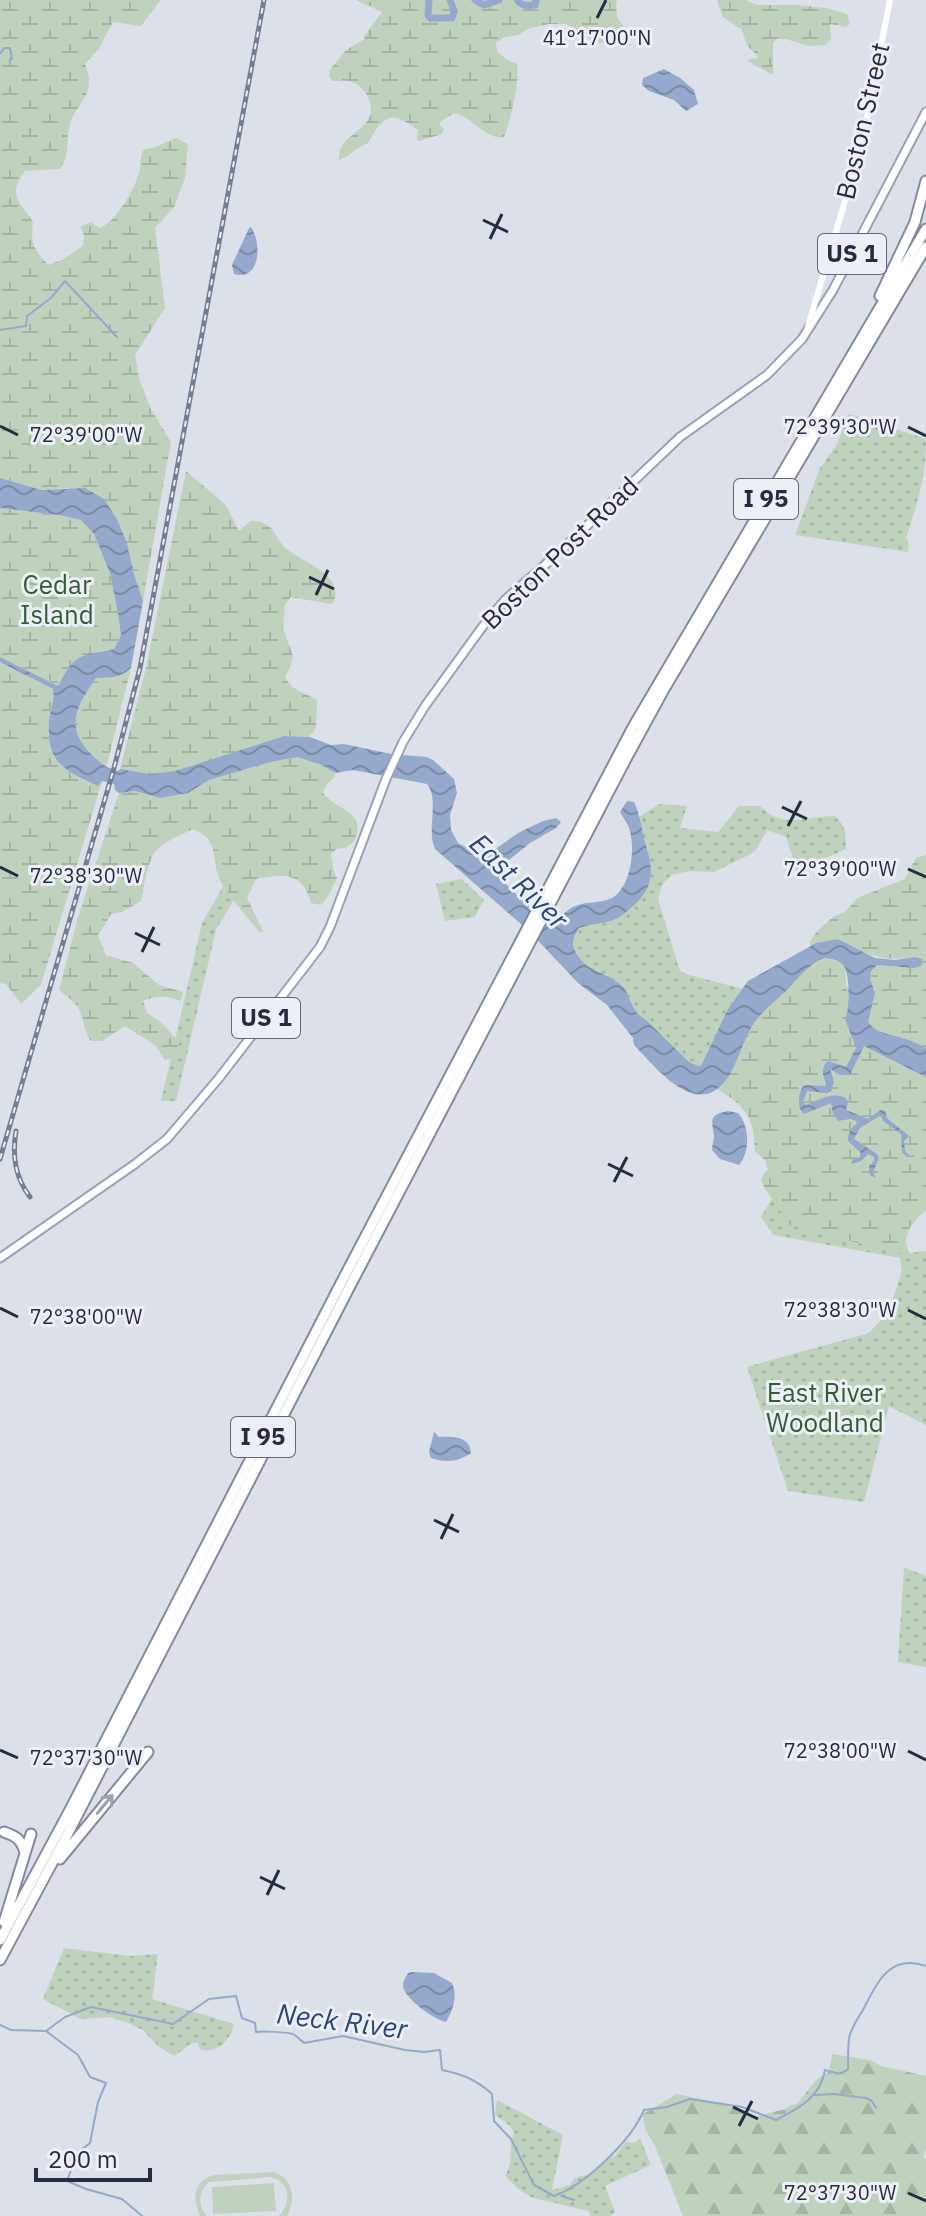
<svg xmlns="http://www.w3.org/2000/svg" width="926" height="2216" font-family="'IBM Plex Sans',sans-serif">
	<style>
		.grass { fill: url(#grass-dots) }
		.forest { fill: url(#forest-firs) }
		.wetland { fill: url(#wetland-marsh) }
		.pitch { fill: #c0d2bd }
		.water { fill: url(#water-waves) }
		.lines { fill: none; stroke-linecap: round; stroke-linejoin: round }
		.stream { stroke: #94a9cb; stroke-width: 2 }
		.river { stroke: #94a9cb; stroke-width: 7 }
		.primary-casing { stroke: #9ba2b4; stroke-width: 11 }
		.motorway-casing { stroke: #838b9f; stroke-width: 13 }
		.secondary { stroke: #fff; stroke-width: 6 }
		.primary { stroke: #fff; stroke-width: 7 }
		.motorway { stroke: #fff; stroke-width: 9 }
		.rail-casing { stroke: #757d92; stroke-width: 5 }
		.rail { stroke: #eceff5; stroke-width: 2; stroke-dasharray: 6; stroke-linecap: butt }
		.oneway { stroke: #9da0a9 }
		.ticks { fill: none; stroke: #252c3f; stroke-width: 3 }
		.labels { text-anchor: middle; stroke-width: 6; stroke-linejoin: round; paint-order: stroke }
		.shield { fill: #eceff5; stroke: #616676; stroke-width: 2 }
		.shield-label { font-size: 24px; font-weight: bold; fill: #252c3f }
		.street-label { font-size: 26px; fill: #252c3f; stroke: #eceff5 }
		.park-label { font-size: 26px; fill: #355c31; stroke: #eceff5 }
		.water-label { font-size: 28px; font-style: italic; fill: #2c4676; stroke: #eceff5 }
		.ticks-label { font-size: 20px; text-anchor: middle; fill: #252c3f; stroke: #eceff5; stroke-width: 6; stroke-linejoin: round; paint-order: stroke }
	</style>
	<defs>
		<pattern id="grass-dots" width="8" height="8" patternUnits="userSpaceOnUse" patternTransform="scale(2)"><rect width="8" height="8" fill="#c0d2bd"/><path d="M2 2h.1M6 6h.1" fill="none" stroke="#a5b4a4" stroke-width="1.8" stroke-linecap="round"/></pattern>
		<pattern id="forest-firs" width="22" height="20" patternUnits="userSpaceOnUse" patternTransform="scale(2)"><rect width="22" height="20" fill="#c0d2bd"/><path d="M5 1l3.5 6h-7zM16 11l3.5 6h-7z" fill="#a5b4a4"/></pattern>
		<pattern id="wetland-marsh" width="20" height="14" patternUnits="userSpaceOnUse" patternTransform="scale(2)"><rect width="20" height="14" fill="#c0d2bd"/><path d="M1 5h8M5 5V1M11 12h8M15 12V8" fill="none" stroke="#a5b4a4"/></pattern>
		<pattern id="water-waves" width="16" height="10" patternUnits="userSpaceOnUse" patternTransform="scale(2)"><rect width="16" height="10" fill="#94a9cb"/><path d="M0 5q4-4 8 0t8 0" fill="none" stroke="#798aa6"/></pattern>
	</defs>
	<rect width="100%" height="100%" fill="#dce0e8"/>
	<path class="grass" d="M849,414L926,439C926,478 918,501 906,538L909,544L908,552L795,535L820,468L836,446Z
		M295,761L313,765L216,930L176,1101H161L202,923Z
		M659,804L687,806L680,828L718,832L739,806H760C782,830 807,816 835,816C846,825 846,836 846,849L797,871L786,837L767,830L756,850L751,854L714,872L690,871L671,875L662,885L658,899L680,971L686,974L747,990L808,968L848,987L914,1071L926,1077V1210C913,1222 899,1236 910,1253L926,1251V1425L889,1406L864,1502L788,1491L747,1367L869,1333L888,1313L902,1271L900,1258L773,1235L761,1217L772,1199L761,1179L768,1169L766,1161L755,1151C754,1116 747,1108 718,1089C699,1098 684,1091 668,1080L616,1002L569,969L555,930L632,890L633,847L630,823Z
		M462,879L484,900L475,917L445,921L436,884Z
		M904,1567L926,1576V1667L898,1662Z
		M64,1948L130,1956L158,1954L152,1999L234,2024C231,2040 218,2053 201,2050L197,2043H192L174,2056L158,2046L143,2030L128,2023L111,2017L81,2019L43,1999Z
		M497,2100L563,2135L552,2190L570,2185C575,2175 581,2176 592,2174L605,2160L615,2156L626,2142L635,2143L640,2138L651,2165L605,2186L615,2212L610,2216H590L589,2211L533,2198L521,2191L505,2176C514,2162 508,2148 514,2133L510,2126L495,2115Z"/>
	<path class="forest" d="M832,2054L870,2060L881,2066L926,2076V2150L923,2157L926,2159V2216H683L655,2146L645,2129L643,2114L677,2094L725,2104L754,2117L785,2109L791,2105L797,2104L816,2080L829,2072Z"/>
	<path class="wetland" d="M0,0H161L141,26L113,22L98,50L85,64C87,70 90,77 89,83C89,97 77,106 72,119C64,137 72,152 60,169L25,171C7,196 19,200 33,222C30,244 34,249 48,265L62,260L83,246L84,235L80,227L91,222L99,228C115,224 137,186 140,169C141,161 140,157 143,150L155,147L176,138L188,144L185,178L174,207L155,228L165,308L135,355L140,382L151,409L171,442L143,601L134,574L127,543L68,488L42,490L0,478Z
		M356,0H617C614,20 620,20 631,35L629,45L594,42L566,24H549L530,28L518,35L505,37L496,43L497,51L506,59L517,64C520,82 511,119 504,137C485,140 473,117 454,113L440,122V125L444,129L442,134L419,141L417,139L418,130C390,109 383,116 368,143C357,147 349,157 339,160C337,140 358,134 368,120C377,107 365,86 352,82C347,80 339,81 333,81L329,77V71L346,50L365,39L364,36L382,12Z
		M717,0H746L757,5H797L826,8L847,14L850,24L846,27L830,24L831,39L825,45L808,46L786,39H776L773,43V73L771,74L747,61L749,59L757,58V55L747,46L742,30L723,17Z
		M186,471L226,505L239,531L251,521C277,521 272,538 288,550C304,563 346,575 333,603L330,604L291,597L285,605L283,628L293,656L291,665L285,678L292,687L317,700L316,728L313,733L310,734V737L284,736L175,771L150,774L120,769L146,668Z
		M0,508L59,515L81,520L94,534L110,573L118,614L121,636L114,649L100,651L68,668L58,686L0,657Z
		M0,662L53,689C55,700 50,709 49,720C46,761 64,771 97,786L102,781L41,985L21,1004L6,984L0,983Z
		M131,668L106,768C67,735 67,721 96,678C109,678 121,678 131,668Z
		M297,757L322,765L335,773V777L326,785L323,793C333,805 345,808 354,817C361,825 357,842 348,846C344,849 340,848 336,849L331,854L333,868L337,878C335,884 325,902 321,905L311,903C302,870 282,875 256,879L247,898L263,931L260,933C247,916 231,900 221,882C209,861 223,841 193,829C182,835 162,842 155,852C146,866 144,886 141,901L122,912L111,914L98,936L106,955L133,963L159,985L183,992L181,1001C167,996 157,995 143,1001L147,1013L162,1023L179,1042L176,1058L165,1060L156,1046L125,1026L102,1041H91C83,1031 85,1020 79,1010C75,1001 66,996 59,990L78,917L119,793L135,791L160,798L188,793L209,780L271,762Z
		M926,855V1048C920,1045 913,1041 906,1039C893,1034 877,1035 868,1022L875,993L870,978L871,971L877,965L915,968V957C879,962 869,955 838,939L811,946L810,942L817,931L833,917L845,912L857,898L905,879L916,858Z
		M825,958L841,962L845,967L850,1036L864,1046L926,1077V1210C908,1226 906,1231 905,1254L791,1227L765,1189L761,1179L768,1169L766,1161L755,1151C754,1116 747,1108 718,1089L729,1075L756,1020L808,968Z"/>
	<path class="pitch" d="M274,2172C294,2179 296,2199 287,2216H279C292,2203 290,2181 270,2177L209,2182C198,2191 198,2204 206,2216H200C192,2199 194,2180 214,2175Z
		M274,2183L276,2211L213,2214L212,2187Z"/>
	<path class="water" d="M664,69L680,78L694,90L698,104L686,111L674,100L649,91L642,85L643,78Z
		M251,227C263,245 259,282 234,274L232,265L249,228Z
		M0,478L42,490L85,488L104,499L117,519L127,543L134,574L143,601L131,668C121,678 109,678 96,678C77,706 64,727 91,754C99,762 107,769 118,771L120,769L150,774L175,771L284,736L310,737L331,745L344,744L391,754L426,757L433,760L454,779L457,793L450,815L451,830L458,843L471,850L491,852L518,833L543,821L556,818L561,822L556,828L530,843L494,872L519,897L549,922C560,921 565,910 575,906C586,901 601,904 612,898C631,887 636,848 629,828C627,823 623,817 620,812L627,801L634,802C640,815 641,826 644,839C653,867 657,886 631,908C625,913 618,919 610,921C600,924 589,924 579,928C572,940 570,944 578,956C588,972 606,972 620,984C631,993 629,1010 645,1019L689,1062L695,1065L701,1066L728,1009L748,981L816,943L838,939L875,958L895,960L915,957L922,959L921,966L914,968L877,965L871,971L870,978L875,993L868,1022C877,1035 893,1034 906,1039C913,1041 920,1045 926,1048V1077L864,1046L850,1075H840L830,1069L834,1082L831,1091L826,1093L807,1091L803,1102L806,1105C820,1100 831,1091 846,1098L848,1102L846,1110L868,1119L880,1110L885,1111L887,1118L909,1136L904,1141L905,1151L910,1156L914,1155V1157H907L902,1152L901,1134L883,1121L881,1116L878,1117L860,1128L854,1139L877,1154L879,1158L873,1172L876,1178L870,1175L869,1168L874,1160V1157L868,1154L861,1161L851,1164L853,1159L859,1158L861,1153L848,1141C848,1134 850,1128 857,1124L856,1121L850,1119L838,1121L833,1114L831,1103L804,1114C796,1107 798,1093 804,1085L825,1086L826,1084C823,1075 820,1068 828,1061L846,1067L856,1048L845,1019C850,1010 850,975 844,966C840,960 832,959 825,958C809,964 799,977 788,989C778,999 766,1008 757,1019C745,1034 740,1057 730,1074C700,1124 658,1070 634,1045L633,1038L607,1005L578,983L529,931L435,849C426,829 440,800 427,784L353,770L335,773L322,765L297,757L271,762L209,780L188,793L160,798L135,791L119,793L115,790L114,784L102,781L98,786C64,771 46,762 49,721C50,710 55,700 53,689L0,662V657L58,686C75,653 80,656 114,649L121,635L118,614L110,573L94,534L81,520L59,515L0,508Z
		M728,1111L738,1113C750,1126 750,1153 739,1165L720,1159L712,1150C712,1147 714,1139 714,1136C712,1120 708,1115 728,1111Z
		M434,1432L439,1437C453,1436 470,1436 471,1453C458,1462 446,1463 431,1458L429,1452Z
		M412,1972L434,1973L452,1983C458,1996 453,2010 446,2022C435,2020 403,1998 403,1985C403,1981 406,1977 408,1973Z"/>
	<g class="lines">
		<path class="stream" d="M0,54L4,48H10L12,59
			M0,330L26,326L27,316L51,298L65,281L117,337
			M0,2025L11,2030L46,2031L65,2017L91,2007L173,2024L209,1999L236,1996L242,2018L255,2023L256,2032C262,2031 287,2032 293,2034C294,2034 303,2042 304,2043L343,2036L405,2050L424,2052L440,2050L442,2070C462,2074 477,2080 492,2094L494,2121L511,2139L534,2185L554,2196C585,2185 631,2141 644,2110L667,2107L690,2099L742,2107L776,2120C799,2108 820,2098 825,2070C835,2072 840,2077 848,2069C848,2058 848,2048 849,2038C851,2028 858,2018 863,2010C877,1983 889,1953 926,1966
			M46,2031L78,2055L90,2077L106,2083L98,2102L90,2143L77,2153L67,2181L86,2189L122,2199L142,2216
			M815,2095L834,2094L866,2098L872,2101L876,2108
			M561,2196L574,2200"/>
		<path class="river" d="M429,0L428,15L430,18H452L454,11L450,0
			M475,0L484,5L499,0
			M517,0C522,6 527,6 535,5L536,0"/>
		<defs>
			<path id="primary" d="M0,1258L135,1164L167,1139L219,1078L320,947L330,927L386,779L403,742L425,706L483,626L505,600L554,557L680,437L767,375L802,339L833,290L926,112"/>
			<path id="motorway" d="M880,296L915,222L926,181
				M4,1832C16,1836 22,1840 25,1853
				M60,1859L148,1752
				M4,1922L31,1834
				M0,1940L71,1808L340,1285L633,727L926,229
				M0,1960L65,1839L350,1286L626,759L663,691L926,247"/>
		</defs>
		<use href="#primary" class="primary-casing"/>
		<use href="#motorway" class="motorway-casing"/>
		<path class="secondary" d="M807,330L862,143L890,0"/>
		<use href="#primary" class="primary"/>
		<use href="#motorway" class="motorway"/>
		<defs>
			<path id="rail" d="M16,1131C12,1156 15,1177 30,1197
				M0,1159L114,768L140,668L264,0"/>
		</defs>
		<use href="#rail" class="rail-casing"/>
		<use href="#rail" class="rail"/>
	</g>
	<defs><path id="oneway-shaft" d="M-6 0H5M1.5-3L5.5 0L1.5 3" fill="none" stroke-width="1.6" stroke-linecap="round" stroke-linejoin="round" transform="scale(2)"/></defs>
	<use class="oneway" href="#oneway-shaft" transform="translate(105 1804) rotate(-50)"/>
	<path class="ticks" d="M597,18L606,0M483,220L508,232M490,239L502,214M0,426L18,435M908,427L926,436M309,577L334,589M316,595L328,570M782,807L807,819M788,826L801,801M0,867L18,876M908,869L926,877M135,933L160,945M142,952L154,927M608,1164L633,1176M614,1182L627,1157M0,1308L18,1317M908,1310L926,1319M434,1520L459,1532M441,1539L453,1514M0,1750L18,1758M908,1751L926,1760M260,1877L285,1889M267,1895L279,1870M733,2107L758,2119M739,2126L752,2101M908,2193L926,2201"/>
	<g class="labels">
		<g class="shield">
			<rect x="818" y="234" width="68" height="40" rx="6"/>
			<rect x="734" y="479" width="64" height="40" rx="6"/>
			<rect x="232" y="998" width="68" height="40" rx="6"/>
			<rect x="231" y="1417" width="64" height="40" rx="6"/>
		</g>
		<g class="shield-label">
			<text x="852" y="262">US 1</text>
			<text x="766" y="507">I 95</text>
			<text x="266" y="1026">US 1</text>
			<text x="263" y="1445">I 95</text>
		</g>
		<g class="street-label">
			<text transform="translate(863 121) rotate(-77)" y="9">Boston Street</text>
			<text transform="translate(560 553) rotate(-44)" y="9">Boston Post Road</text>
		</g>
		<g class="park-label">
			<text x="57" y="594">Cedar<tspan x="57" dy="30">Island</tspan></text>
			<text x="825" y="1402">East River<tspan x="825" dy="30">Woodland</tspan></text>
		</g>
		<g class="water-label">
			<text transform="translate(519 881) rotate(44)" y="10">East River</text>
			<text transform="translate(342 2021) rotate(7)" y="10">Neck River</text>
		</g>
	</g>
	<g class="ticks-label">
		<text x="597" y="45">41°17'00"N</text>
		<text x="840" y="434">72°39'30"W</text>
		<text x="86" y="442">72°39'00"W</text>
		<text x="840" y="876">72°39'00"W</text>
		<text x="86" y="883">72°38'30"W</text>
		<text x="840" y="1317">72°38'30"W</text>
		<text x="86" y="1324">72°38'00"W</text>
		<text x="840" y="1758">72°38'00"W</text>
		<text x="86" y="1765">72°37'30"W</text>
		<text x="840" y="2200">72°37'30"W</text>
	</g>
	<path d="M36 2168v12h114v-12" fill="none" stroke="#252c3f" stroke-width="4"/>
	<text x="48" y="2168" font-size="24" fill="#252c3f" stroke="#eceff5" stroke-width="6" paint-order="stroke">200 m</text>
</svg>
